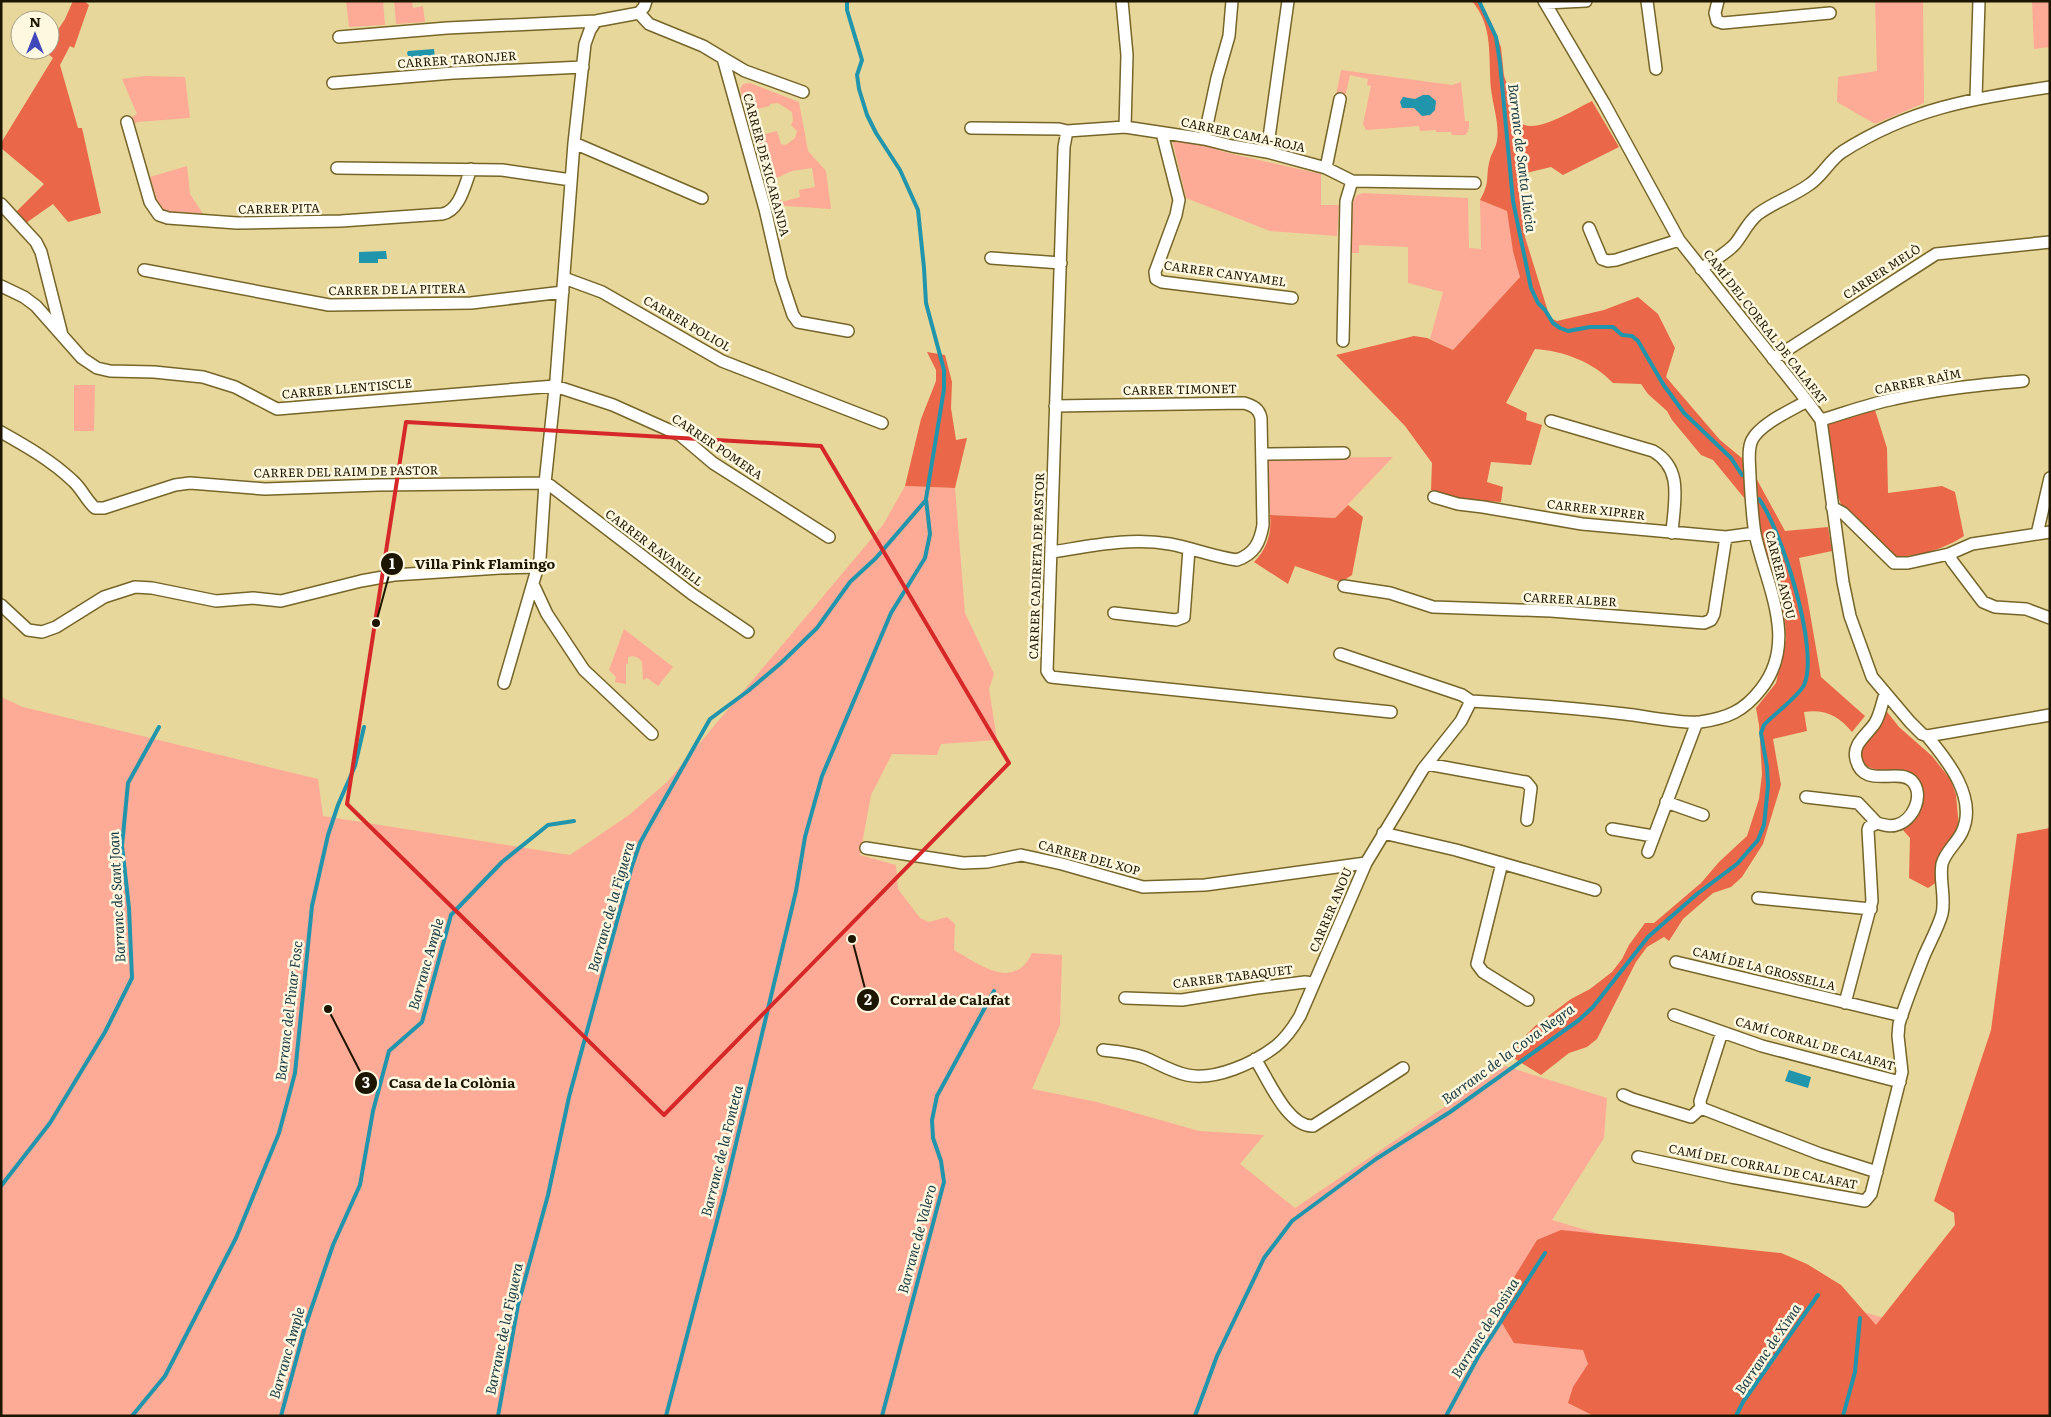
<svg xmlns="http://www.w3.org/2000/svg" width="2051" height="1417" font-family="Literata,serif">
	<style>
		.green { fill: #fdaa96 }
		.forest { fill: #ea6749 }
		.water { fill: #2195ac }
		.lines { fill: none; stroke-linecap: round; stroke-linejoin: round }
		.stream { stroke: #2195ac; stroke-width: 4 }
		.minor-casing { stroke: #756529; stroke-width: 14 }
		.minor { stroke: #fff; stroke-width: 11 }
		.marked { fill: none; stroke: #d62828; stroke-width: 4; stroke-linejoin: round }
		.labels { text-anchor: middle; stroke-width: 5; stroke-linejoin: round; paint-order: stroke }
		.street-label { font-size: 12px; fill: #1c1500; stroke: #fff8e0 }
		.water-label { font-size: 14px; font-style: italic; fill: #17383f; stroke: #fff8e0 }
		.leader { fill: none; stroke: #1c1500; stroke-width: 2 }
		.callout-dot { fill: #1c1500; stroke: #fff8e0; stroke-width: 2 }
		.mark-label { font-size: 15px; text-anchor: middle; font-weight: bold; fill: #fff }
		.callout-label { font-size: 14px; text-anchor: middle; font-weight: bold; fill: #1c1500; stroke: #fff8e0; stroke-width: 5; stroke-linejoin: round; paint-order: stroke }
	</style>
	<rect width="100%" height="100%" fill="#e8d79a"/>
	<path class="green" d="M346,1H383L385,25L349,27Z
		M394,1H412L413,8L423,6L425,22L396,24Z
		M1875,1H1923L1924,103L1875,124L1837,102L1838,77L1877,71Z
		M2032,1H2050V47L2034,49Z
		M1341,70L1452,85L1461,82L1465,121H1469V128L1466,135H1452L1451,132H1436V130L1420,131L1419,126L1366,130L1363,124L1371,86L1367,85L1368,79L1350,75L1345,97L1336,95Z
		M145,76L185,77L190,118L137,122L135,124L132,117L137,114L122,79Z
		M750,83L799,102L808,151L826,171L831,209L772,205L770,200L780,197L782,202L800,197L799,190L815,187L812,168L792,171L772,180V185L766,187L753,137L777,131L781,144L786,145L795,138L797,131L791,125L793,121L792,112L778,103L770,104V106L757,109L759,118L749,126L740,89L743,84Z
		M1172,139L1200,143L1224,152L1321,174V205H1339L1337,236L1270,231L1186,198Z
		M187,166L190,194L205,217C162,214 162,220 150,177Z
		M1363,193L1468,198L1469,248L1481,249L1480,200L1507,211L1520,277L1453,350L1430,339L1443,292L1408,283V247L1359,245V253H1351L1352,203L1357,195Z
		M74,385H95L94,431H74Z
		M1393,457L1335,518L1270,515L1268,458Z
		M905,486L955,488L965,613L994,674L989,689L997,740L941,744L937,755L892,754L871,795L860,855L896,865L898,889L920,918L929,922L947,917L955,924L954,950C979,964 1014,992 1032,953L1062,955L1060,1025L1032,1089L1097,1102L1199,1131L1264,1135L1240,1164L1295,1208L1505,1066L1607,1098L1604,1138L1552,1220L2050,1367V1416H1V697L23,707L318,779L323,816L570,855L629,815L667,782L883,525Z
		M624,629L673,667L658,686L647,678L643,680L642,662C638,657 635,655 628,657V664H626V684L615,682L616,677L609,670Z"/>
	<path class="forest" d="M73,1H84L89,5L74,48L70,46L60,65L78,128H82L101,213L68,222L53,204L26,223L16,212L44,184L1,148V143L53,58L43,50H50V33L54,36L65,19Z
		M1472,1H1479L1492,24L1501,47L1504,76L1522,124C1539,133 1575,109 1592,101L1619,147L1563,175L1551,167L1518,175L1525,237L1550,318L1557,321L1604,310L1638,297L1658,314L1675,348L1666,377L1720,440L1743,459L1745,499L1713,460L1701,455L1672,420L1667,411L1648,394L1641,384L1613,383C1593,362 1564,351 1535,349L1506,403L1527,413L1526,420L1542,425L1531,465L1491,462L1487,482L1503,487L1501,502L1455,499L1431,490L1432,463L1405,426L1336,355L1414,336L1427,338L1453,350L1520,277L1513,251L1507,211L1480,200C1491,181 1485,177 1490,159C1491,155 1494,150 1496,145C1501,128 1493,107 1491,89C1488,57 1494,27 1472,1Z
		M927,352L945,355L952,382L951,408L956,440L967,438L955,488L905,486L921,419L936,381V370Z
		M1875,410L1887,448L1888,493L1942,486L1955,492L1964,536C1946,548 1917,558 1895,556L1841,504L1838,497L1827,425Z
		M1755,476L1785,531L1828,527L1832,551L1799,558L1807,596L1821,677L1865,716L1852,732C1839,716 1825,709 1804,712L1807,731L1773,739L1781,785L1763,844L1742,877L1731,887L1713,893L1683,919L1669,941L1664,937L1647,947L1636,962L1597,1039L1587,1047L1569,1053L1541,1075L1507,1054L1535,1026L1571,999L1590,989L1612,972L1622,959L1629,945L1645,923H1654L1701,883L1719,862L1747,836L1759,799L1762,774L1759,725L1756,708L1776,683L1786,639L1785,622L1760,528Z
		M1348,505L1363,517L1352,575L1341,582L1295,566L1288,584L1254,562C1267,549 1272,533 1270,515L1335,518Z
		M1884,708L1899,727L1932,756L1951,780L1956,795L1959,827L1951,839L1937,882L1928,888L1909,878L1910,838L1903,830C1926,814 1925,798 1914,775C1897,769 1877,775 1862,763C1856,746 1870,741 1878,728C1881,722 1882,714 1884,708Z
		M2050,828V1416H1594L1568,1403L1573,1387L1588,1364L1583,1350L1514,1343L1494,1310L1537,1240L1561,1230L1781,1253L1807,1264L1841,1285L1876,1325L1955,1225L1954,1213L1934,1201L1991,1030L2017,834Z"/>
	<path class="water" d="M434,49L435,59L412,61L411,56H408L407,53L408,51Z
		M1423,95H1429L1436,101L1435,110L1430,115L1422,116L1414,108H1402L1400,102L1403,97L1415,99Z
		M386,251L387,259H378V263H359V252Z
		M1789,1070L1811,1077L1808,1088L1785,1081Z"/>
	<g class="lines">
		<path class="stream" d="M1479,1L1496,37L1500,63L1513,201L1531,288L1538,303L1545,310L1553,323L1560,328L1568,331L1590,327H1613L1622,335L1632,336L1638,341L1663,384L1684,413L1731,458L1742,475
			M1,1186L50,1123L105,1032L132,978L129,908L122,846L128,783L159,727
			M132,1416L165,1376L236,1238L279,1133L295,1073L312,906L328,835L338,805L355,766L364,727
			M281,1416L305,1327L333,1245L360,1185L373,1111L389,1051L422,1022L451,915L502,862L548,825L574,821
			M498,1416L518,1305L548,1195L569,1097L632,866L640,843L651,823L710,719L748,691L781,663L817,628L850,582L876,558L926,500
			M666,1416L724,1194L796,891L805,837L822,776L891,613L925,558L930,534L926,499L944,389V370L926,303L924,268L918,210L900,170L876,133L867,115L859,89L857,75L862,60L847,10V1
			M882,1416L944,1182L941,1161L933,1138L932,1120L937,1096L994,991
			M1195,1416L1217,1356L1264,1258L1292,1221L1376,1159L1450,1112L1579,1020L1593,1007L1648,937L1697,894L1737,864L1758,840L1764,825L1768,786L1767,767L1761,733L1764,725C1774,714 1799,696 1804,685C1820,650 1781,529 1759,499
			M1446,1416L1478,1357L1545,1253
			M1736,1416L1743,1402L1818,1295
			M1843,1416L1855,1372L1860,1318"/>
		<defs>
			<path id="minor" d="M1122,1L1127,55L1125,127
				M1544,1L1604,103L1679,240L1807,401L1821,420L1843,582L1850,616L1872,677L1910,722L1922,734L1927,736L2050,715
				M1647,1L1656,69
				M1718,1L1715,13L1717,21L1723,23L1830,13
				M1545,3L1586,1
				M639,13L649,24L703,46L723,58L765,209L781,279L793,315L798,322L848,331
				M639,13L644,7L646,1
				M339,37L447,28L596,21
				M723,58L745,71L803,92
				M333,83L453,73L583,67
				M1976,98L1979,1
				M127,122L150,202L159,215L168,218L237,223L341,221L442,214C460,211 465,184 471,169
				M971,128L1059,129L1067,131
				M1162,133L1179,200L1176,215L1155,272L1156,279L1162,282L1292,298
				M1204,139L1217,78L1229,36L1232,1
				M574,143L702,198
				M1267,152L1288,1
				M337,168L502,170L571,180
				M1326,168L1340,99
				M1,204L36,242L41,252L62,335
				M1589,228L1602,259L1608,261L1616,260L1679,240
				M991,258L1061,263
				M1701,269C1712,261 1726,254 1735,244C1743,234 1748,222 1758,214C1774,202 1794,196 1810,184C1823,175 1829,161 1842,152C1911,108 1971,99 2050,87
				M144,270L329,305L471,303L563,292
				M564,278L602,292L722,361L882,423
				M1,286L24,297L36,306L82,358L97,368L110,371L154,372L203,377L235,387L277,409L555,386L613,405L680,435L713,463L829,537
				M1343,341L1346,201L1352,181
				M1773,359L1936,254L2050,242
				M1821,420C1845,413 1869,404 1894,399C1937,389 1979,385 2023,381
				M1551,421L1653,451C1684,469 1674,502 1672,533
				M1,432C26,446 52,461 73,481C82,489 86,500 95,508H104L175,485L190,483L265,489L378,485L545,483L551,486L692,594L748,632
				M1262,454L1344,453
				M1434,497L1458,504L1483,507L1582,524L1726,537L1755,533
				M1832,507L1843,513L1894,563H1908L1949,554L1972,544L2050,532
				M2037,534L2050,478
				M1052,552C1091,546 1130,537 1170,544C1192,548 1214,557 1237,560C1254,554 1260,543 1263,525L1261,418C1259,409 1254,406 1244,403L1055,406
				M1949,554L1952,561L1983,602L1995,607L2026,609L2050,618
				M533,584L547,614L584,670L652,734
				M1344,586L1390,593L1433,607L1551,611L1704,623L1711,620L1714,614L1726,537
				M1,605L28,630L42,632L56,627L104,597L135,587L152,588L216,601L253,598L281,601L361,581L394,575L500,568L538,567
				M1114,613L1176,620L1184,617L1189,549
				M1340,654L1462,695L1471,701C1522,704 1574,708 1625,714C1644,716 1683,724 1700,722C1728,718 1744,711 1761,689C1799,641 1766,585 1755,534C1752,515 1751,496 1750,477C1750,466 1747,450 1752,440C1761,423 1792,410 1807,401
				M504,683L540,559L545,483L556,379L574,143L585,44L590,30L596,21L639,13
				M1391,712L1060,678L1051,677L1047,671L1064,147L1067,131L1125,127L1204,139L1232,146L1267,152L1326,168L1352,181L1475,183
				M1427,764L1526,782L1531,788L1527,820
				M1806,797L1858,803L1877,823L1869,827L1868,830L1872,901L1845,1003
				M1666,802L1703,815
				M1877,823C1884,825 1890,827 1896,825C1913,821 1925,795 1912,781C1898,767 1863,790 1856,759C1852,744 1867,735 1875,723C1880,715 1882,703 1885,694
				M1612,829L1653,836
				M1383,833L1456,850L1595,890
				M866,848L963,863L987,862L1021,855L1062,864L1143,887L1205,885L1366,863
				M1648,852L1697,722
				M1502,863L1477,964L1483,972L1528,1000
				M1758,898L1871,909
				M1676,962L1902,1016
				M1125,998L1182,1000L1257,988L1305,982L1313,983
				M1674,1015L1762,1046L1900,1082
				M1722,1032L1700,1101L1701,1108L1820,1154L1877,1172
				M1103,1050C1118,1052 1135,1053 1148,1059C1161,1065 1173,1072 1187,1075C1215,1081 1254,1063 1276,1046C1286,1038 1293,1028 1300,1016L1366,863L1423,769L1461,721L1471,701
				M1255,1059C1268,1078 1287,1127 1313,1126L1403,1068
				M1623,1095L1632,1099L1691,1117L1701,1108
				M1638,1157L1731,1177L1865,1201L1871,1194L1902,1072L1898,1036L1899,1024C1906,1001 1915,979 1924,956C1930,942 1938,928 1942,914C1946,898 1939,880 1942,864C1945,852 1957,843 1962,832C1978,798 1947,760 1927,736"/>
		</defs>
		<use href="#minor" class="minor-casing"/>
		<use href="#minor" class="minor"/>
	</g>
	<path class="marked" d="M406,422L821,446L1009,763L664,1115L347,804Z"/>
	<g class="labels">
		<g class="street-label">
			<text transform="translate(457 60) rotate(-4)" y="4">CARRER TARONJER</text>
			<text transform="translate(1243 135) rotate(12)" y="4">CARRER CAMA-ROJA</text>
			<text transform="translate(766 165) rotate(75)" y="4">CARRER DE XICARANDA</text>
			<text transform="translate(279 209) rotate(-1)" y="4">CARRER PITA</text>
			<text transform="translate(1882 272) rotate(-33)" y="4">CARRER MELÒ</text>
			<text transform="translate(1225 274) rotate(8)" y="4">CARRER CANYAMEL</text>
			<text transform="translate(397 290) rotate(-1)" y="4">CARRER DE LA PITERA</text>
			<text transform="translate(687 324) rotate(30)" y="4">CARRER POLIOL</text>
			<text transform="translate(1765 327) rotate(52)" y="4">CAMÍ DEL CORRAL DE CALAFAT</text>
			<text transform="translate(1918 382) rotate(-11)" y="4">CARRER RAÏM</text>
			<text transform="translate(347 389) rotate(-5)" y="4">CARRER LLENTISCLE</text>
			<text transform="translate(1180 390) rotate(-1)" y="4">CARRER TIMONET</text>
			<text transform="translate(717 447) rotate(34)" y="4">CARRER POMERA</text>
			<text transform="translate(346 472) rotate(-1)" y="4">CARRER DEL RAIM DE PASTOR</text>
			<text transform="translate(1596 510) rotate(7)" y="4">CARRER XIPRER</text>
			<text transform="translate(654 548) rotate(37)" y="4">CARRER RAVANELL</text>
			<text transform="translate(1037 566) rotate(-88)" y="4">CARRER CADIRETA DE PASTOR</text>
			<text transform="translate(1780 575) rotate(76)" y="4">CARRER ANOU</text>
			<text transform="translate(1570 600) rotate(3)" y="4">CARRER ALBER</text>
			<text transform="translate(1089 858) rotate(15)" y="4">CARRER DEL XOP</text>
			<text transform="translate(1331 910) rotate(-67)" y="4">CARRER ANOU</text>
			<text transform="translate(1764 969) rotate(14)" y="4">CAMÍ DE LA GROSSELLA</text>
			<text transform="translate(1233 977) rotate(-7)" y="4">CARRER TABAQUET</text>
			<text transform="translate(1815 1044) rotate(16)" y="4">CAMÍ CORRAL DE CALAFAT</text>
			<text transform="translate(1763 1167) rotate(11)" y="4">CAMÍ DEL CORRAL DE CALAFAT</text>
		</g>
		<g class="water-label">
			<text transform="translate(1522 158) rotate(83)" y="5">Barranc de Santa Llúcia</text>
			<text transform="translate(117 897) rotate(-93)" y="5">Barranc de Sant Joan</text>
			<text transform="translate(611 907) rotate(-74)" y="5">Barranc de la Figuera</text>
			<text transform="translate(426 964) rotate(-74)" y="5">Barranc Ample</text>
			<text transform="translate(289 1011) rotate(-83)" y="5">Barranc del Pinar Fosc</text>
			<text transform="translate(1508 1054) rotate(-36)" y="5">Barranc de la Cova Negra</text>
			<text transform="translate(722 1151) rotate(-76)" y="5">Barranc de la Fonteta</text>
			<text transform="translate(917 1239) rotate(-75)" y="5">Barranc de Valero</text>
			<text transform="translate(1485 1328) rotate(-58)" y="5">Barranc de Bosina</text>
			<text transform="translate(504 1329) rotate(-78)" y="5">Barranc de la Figuera</text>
			<text transform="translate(1768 1349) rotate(-56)" y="5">Barranc de Xima</text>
			<text transform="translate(287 1353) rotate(-74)" y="5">Barranc Ample</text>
		</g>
	</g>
	<path class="leader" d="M376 623L392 564M852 939L868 1000M328 1009L366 1083"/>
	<g class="callout-dot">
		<circle cx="376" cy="623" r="5"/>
		<circle cx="852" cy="939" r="5"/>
		<circle cx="328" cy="1009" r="5"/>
		<circle cx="392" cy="564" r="12"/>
		<circle cx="868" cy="1000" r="12"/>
		<circle cx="366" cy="1083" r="12"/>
	</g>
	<g class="mark-label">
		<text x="392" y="569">1</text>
		<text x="868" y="1005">2</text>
		<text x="366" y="1088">3</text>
	</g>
	<g class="callout-label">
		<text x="485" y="569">Villa Pink Flamingo</text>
		<text x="950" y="1005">Corral de Calafat</text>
		<text x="452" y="1088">Casa de la Colònia</text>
	</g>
	<rect width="2051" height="1417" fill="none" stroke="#1c1500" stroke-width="5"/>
	<g transform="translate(35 35)"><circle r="24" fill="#fff8e0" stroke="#a49d86"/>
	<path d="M0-4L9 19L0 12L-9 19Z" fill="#4047bb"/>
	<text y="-8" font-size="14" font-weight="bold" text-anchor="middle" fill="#1c1500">N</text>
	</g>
</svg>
